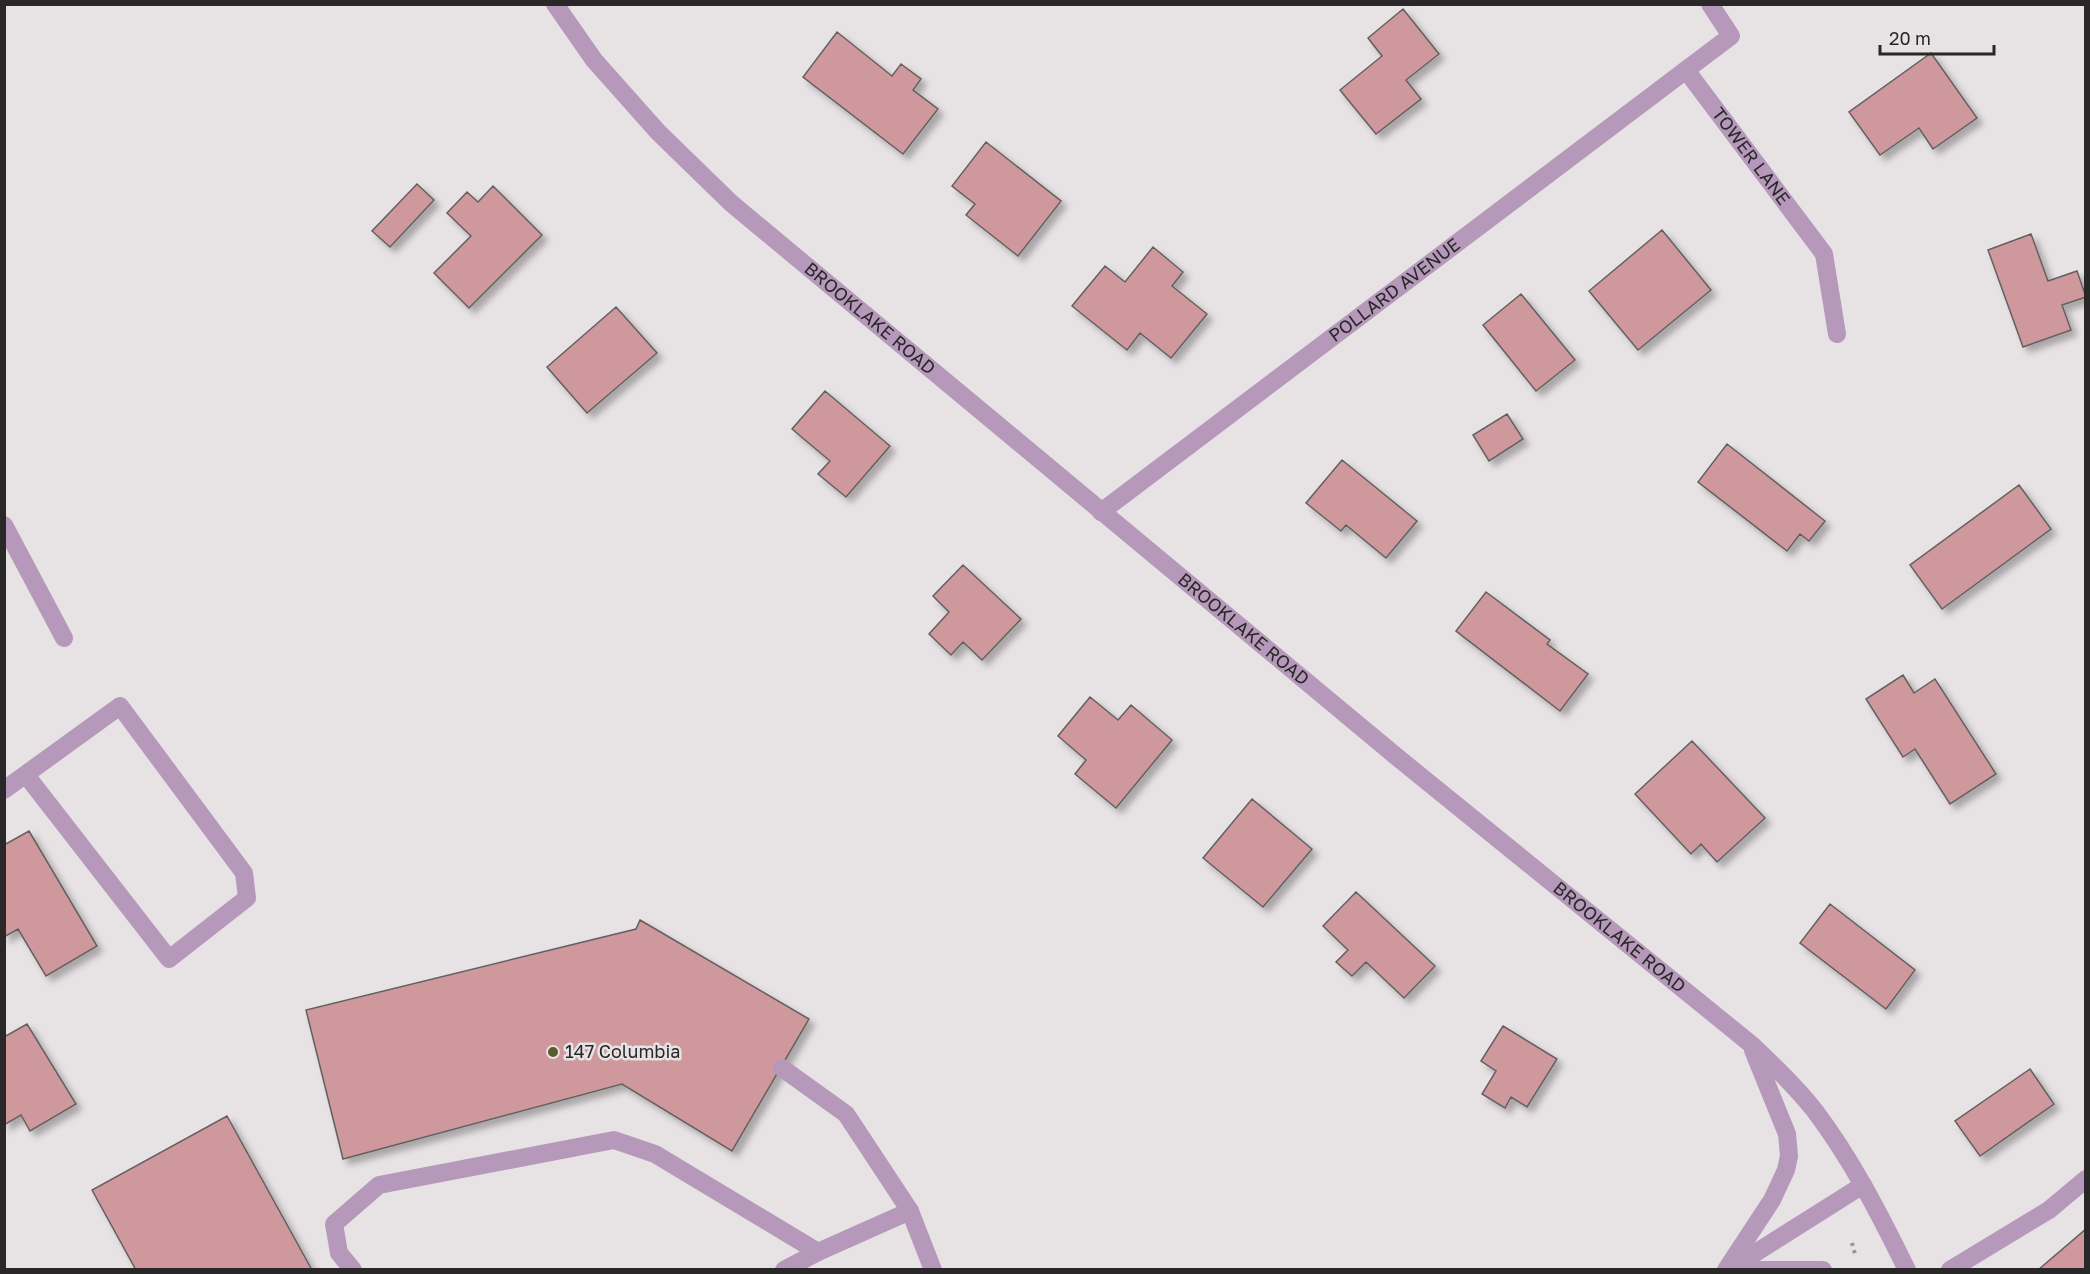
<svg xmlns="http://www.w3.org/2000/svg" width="2090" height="1274" font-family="'Golos Text',sans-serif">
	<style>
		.building { fill: #ce989d; stroke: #656061; stroke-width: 1.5; filter: url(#shadow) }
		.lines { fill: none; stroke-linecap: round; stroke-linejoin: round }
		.path { stroke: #979395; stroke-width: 4; stroke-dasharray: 3 4.5; stroke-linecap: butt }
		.minor { stroke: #b699ba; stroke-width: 18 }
		.poi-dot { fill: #5a5c29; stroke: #e7e2e4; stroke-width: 2 }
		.labels { text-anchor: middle; stroke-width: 5; stroke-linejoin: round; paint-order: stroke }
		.street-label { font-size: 18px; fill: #292728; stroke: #e7e2e4 }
		.poi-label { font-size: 18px; fill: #292728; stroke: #e7e2e4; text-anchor: start }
	</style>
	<defs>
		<filter id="shadow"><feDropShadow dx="5.5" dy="5.5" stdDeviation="3" flood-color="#0004"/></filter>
	</defs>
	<rect width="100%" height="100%" fill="#e7e2e4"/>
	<path class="building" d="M1403,9L1439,54L1406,80L1421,99L1376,134L1340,90L1382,56L1368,38Z
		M837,32L892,76L901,64L921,79L913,90L938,109L903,154L803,77Z
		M1931,53L1977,118L1933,149L1919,128L1880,155L1849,112Z
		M986,142L1061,201L1018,256L966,215L975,204L952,186Z
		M417,184L434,200L390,247L372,231Z
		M493,186L542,235L469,308L434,273L471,236L447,213L467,192L478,202Z
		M1662,230L1711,290L1638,350L1589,291Z
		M2031,234L2048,281L2077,271L2086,297L2062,305L2071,330L2023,347L1988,250Z
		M1153,247L1183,272L1172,286L1207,314L1171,358L1140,333L1127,350L1072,306L1105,266L1125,282Z
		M1521,294L1575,360L1536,391L1483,325Z
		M616,307L657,353L587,413L547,367Z
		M825,391L890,446L846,497L818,474L830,461L792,429Z
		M1507,414L1523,439L1489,461L1473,435Z
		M1727,444L1825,521L1809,541L1800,534L1787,551L1698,482Z
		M1342,460L1417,521L1386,558L1346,525L1341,531L1306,503Z
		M2019,485L2051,529L1942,609L1910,565Z
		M963,565L1021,619L982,660L963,642L951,655L929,634L949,612L933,596Z
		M1486,592L1550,640L1547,644L1588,674L1560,711L1456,631Z
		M1903,675L1914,693L1935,679L1996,774L1950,804L1915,749L1903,757L1866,699Z
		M1090,697L1118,720L1131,705L1172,740L1116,808L1075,774L1086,760L1058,736Z
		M1692,741L1765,818L1717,862L1701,844L1691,854L1635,794Z
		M1252,799L1312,849L1263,907L1203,858Z
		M29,831L97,946L46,976L18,929L4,937V845Z
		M1356,892L1435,966L1404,998L1366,962L1352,976L1336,962L1348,950L1323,926Z
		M1830,904L1915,970L1886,1009L1800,943Z
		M640,920L809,1019L732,1151L622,1084L343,1159L306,1010L636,929Z
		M27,1024L76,1104L30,1131L21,1115L4,1125V1037Z
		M1503,1026L1557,1059L1527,1107L1511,1097L1505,1108L1482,1094L1496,1071L1481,1061Z
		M2030,1069L2054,1104L1980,1156L1955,1121Z
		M227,1116L312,1270H136L92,1190Z
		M2086,1229V1270H2038Z"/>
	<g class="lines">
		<path class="path" d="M1852,1243L1855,1254"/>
		<g class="minor">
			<path id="s1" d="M555,4L594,60L658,132L731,203L1397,757L1752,1045C1774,1066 1796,1087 1815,1111C1852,1160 1880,1215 1907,1270"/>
			<path id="s2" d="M1686,70L1824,254L1837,334"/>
			<path id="s3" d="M1101,512L1731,36L1710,4"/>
			<path d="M4,525L64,638"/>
			<path d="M4,790L120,706L244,873L247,898L169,959L26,775"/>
			<path d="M782,1068L846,1114L910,1211L933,1270"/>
			<path d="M1733,1267L1863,1185"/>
			<path d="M353,1270L339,1253L334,1224L379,1185L614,1140L655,1154L818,1252"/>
			<path d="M784,1270L818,1252L910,1211"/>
			<path d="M1726,1270L1772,1200L1786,1170L1789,1156L1787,1134L1753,1050"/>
			<path d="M1757,1270H1823"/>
			<path d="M1950,1270L2049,1210L2086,1179"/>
		</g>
	</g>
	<circle class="poi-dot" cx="553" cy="1052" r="6"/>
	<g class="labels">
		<g class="street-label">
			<text dy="6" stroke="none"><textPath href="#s2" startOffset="108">TOWER LANE</textPath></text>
			<text dy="6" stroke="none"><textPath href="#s3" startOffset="368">POLLARD AVENUE</textPath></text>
			<text dy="6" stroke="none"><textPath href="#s1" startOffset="447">BROOKLAKE ROAD</textPath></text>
			<text dy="6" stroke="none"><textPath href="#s1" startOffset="933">BROOKLAKE ROAD</textPath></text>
			<text dy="6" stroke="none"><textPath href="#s1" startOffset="1419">BROOKLAKE ROAD</textPath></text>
		</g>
		<g class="poi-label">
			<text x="565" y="1058">147 Columbia</text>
		</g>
	</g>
	<rect width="2090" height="1274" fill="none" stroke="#292728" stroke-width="12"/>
	<path d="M1880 45v9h114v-9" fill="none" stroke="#292728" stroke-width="3"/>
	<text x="1889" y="45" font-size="18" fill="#292728" stroke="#e7e2e4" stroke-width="4.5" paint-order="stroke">20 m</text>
</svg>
